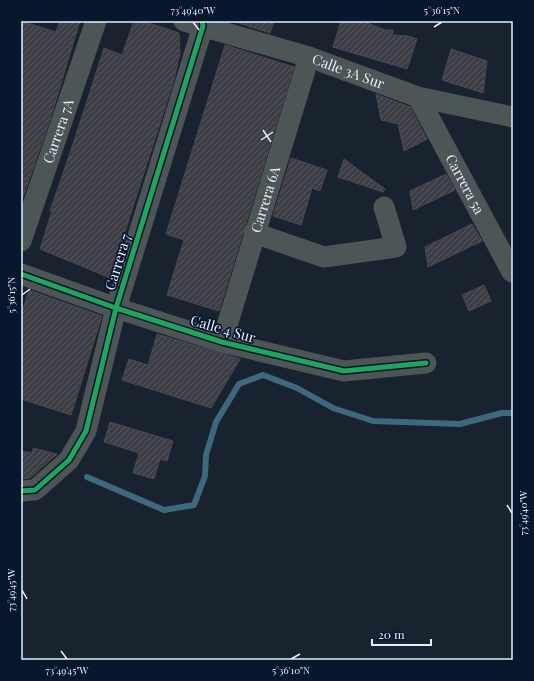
<svg xmlns="http://www.w3.org/2000/svg" width="534" height="681" font-family="'Playfair Display',serif">
	<style>
		.lines { fill: none; stroke-linecap: round; stroke-linejoin: round }
		.stream { stroke: #3e687b; stroke-width: 6 }
		.building { fill: url(#building-hatch); stroke: #4a4852 }
		.minor { stroke: #4e5557; stroke-width: 21 }
		.cycleway-casing { stroke: #07172d; stroke-width: 8 }
		.cycleway { stroke: #20a55d; stroke-width: 5 }
		.ticks { fill: none; stroke: #e3efff; stroke-width: 1.5 }
		.labels { text-anchor: middle; stroke-width: 3.5; stroke-linejoin: round; paint-order: stroke }
		.street-label { font-size: 14px; fill: #e3efff; stroke: #07172d }
		.neatline { fill: none; stroke: #e3efff; stroke-width: 1.5 }
		.ticks-label { font-size: 10px; text-anchor: middle; fill: #e3efff }
	</style>
	<defs>
		<pattern id="building-hatch" width="6" height="6" patternUnits="userSpaceOnUse"><rect width="6" height="6" fill="#3d3d46"/><path d="M-1 1l2-2M0 6l6-6M5 7l2-2" fill="none" stroke="#595962"/></pattern>
	</defs>
	<rect width="100%" height="100%" fill="#19222f"/>
	<g class="lines">
		<path class="stream" d="M87,477L164,510L194,505L205,476L206,455L216,422L239,384L263,375L297,388L333,408L373,421L460,424L502,413H513"/>
	</g>
	<path class="building" d="M21,21L56,32L60,21H80L50,120L21,203Z
		M134,21H143L179,33L180,53L174,80L110,278L40,249L52,211H50L74,141L104,48L122,55Z
		M232,21H274L270,33Z
		M341,21H363L385,30H393L392,35L408,36L417,39L407,69L333,47Z
		M225,45L294,67L219,311L167,295L184,240L166,234Z
		M451,49L487,61L483,93L442,80Z
		M376,94L410,107L427,139L404,151L398,124L381,120Z
		M291,158L327,170L320,191L312,188L301,225L273,216Z
		M344,159L385,189L383,192L338,177Z
		M446,174L455,190L413,210L410,191Z
		M472,224L482,241L428,267L425,247Z
		M484,285L491,301L469,311L462,295Z
		M29,290L102,316L71,415L21,399V316Z
		M157,334L240,359L211,408L122,380L129,359L148,365Z
		M110,422L173,441L167,461L160,459L154,479L133,473L139,453L104,442Z
		M33,448L57,454L30,478L21,479V451L32,453Z"/>
	<g class="lines">
		<g class="minor">
			<path id="s1" d="M184,21L309,57L418,97L513,117"/>
			<path id="s2" d="M418,97L512,272"/>
			<path d="M254,233L324,257L396,247L384,207"/>
			<path id="s3" d="M21,241L96,21"/>
			<path d="M21,274L116,308L222,342L344,371L426,363"/>
			<path id="s4" d="M222,342L309,57"/>
			<path d="M21,491L35,490L69,460L86,431L116,308L203,26L202,21"/>
		</g>
		<defs>
			<path id="cycleway" d="M21,274L116,308L222,342L344,371L426,363
				M21,491L35,490L69,460L86,431L116,308L203,26L202,21"/>
		</defs>
		<use href="#cycleway" class="cycleway-casing"/>
		<use href="#cycleway" class="cycleway"/>
	</g>
	<path class="ticks" d="M193,22L199,30M434,27L442,22M263,130L271,142M261,140L273,132M22,295L30,289M507,505L512,513M22,590L27,599M61,651L67,659M291,659L300,654"/>
	<g class="labels">
		<g class="street-label">
			<text dy="5" stroke="none"><textPath href="#s1" startOffset="172">Calle 3A Sur</textPath></text>
			<text dy="5" stroke="none"><textPath href="#s3" startOffset="116">Carrera 7A</textPath></text>
			<text dy="5" stroke="none"><textPath href="#s2" startOffset="99">Carrera 5a</textPath></text>
			<text dy="5" stroke="none"><textPath href="#s4" startOffset="149">Carrera 6A</textPath></text>
			<text transform="translate(118 262) rotate(-73)" y="5">Carrera 7</text>
			<text transform="translate(223 329) rotate(16)" y="5">Calle 4 Sur</text>
		</g>
	</g>
	<rect width="534" height="681" fill="none" stroke="#07172d" stroke-width="44"/>
	<path d="M372 639v6h59v-6" fill="none" stroke="#e3efff" stroke-width="2"/>
	<text x="378" y="639" font-size="12" fill="#e3efff" stroke="#07172d" stroke-width="3" paint-order="stroke">20 m</text>
	<rect x="22" y="22" width="490" height="637" class="neatline"/>
	<g class="ticks-label">
		<text x="193" y="14">73°49'40"W</text>
		<text x="442" y="14">5°36'15"N</text>
		<text transform="translate(11 295) rotate(-90)" y="4">5°36'15"N</text>
		<text transform="translate(523 513) rotate(-90)" y="4">73°49'40"W</text>
		<text transform="translate(11 590) rotate(-90)" y="4">73°49'45"W</text>
		<text x="67" y="674">73°49'45"W</text>
		<text x="291" y="674">5°36'10"N</text>
	</g>
</svg>
